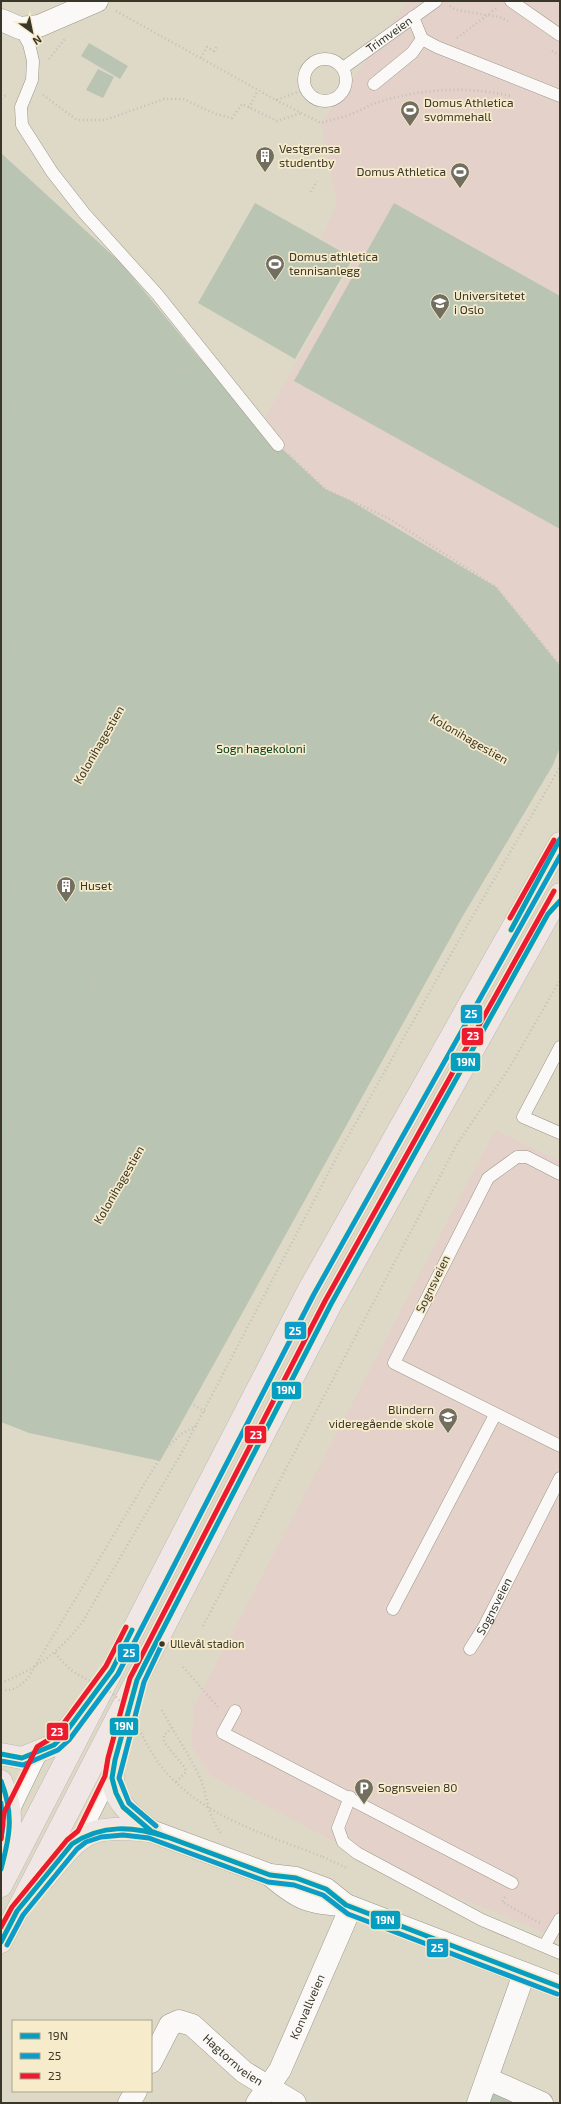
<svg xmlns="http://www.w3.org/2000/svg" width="561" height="2104" font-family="'Exo 2',sans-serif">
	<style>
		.education { fill: #e4d2ca }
		.green { fill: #bac4b3 }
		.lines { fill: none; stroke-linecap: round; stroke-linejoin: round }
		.lane-casing { stroke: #9a9688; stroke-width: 13 }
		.street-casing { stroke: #9a9688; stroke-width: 23 }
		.highway-casing { stroke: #bdbab1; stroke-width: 23 }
		.path { stroke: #c1bfb9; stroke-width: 2.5; stroke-dasharray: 1 3; stroke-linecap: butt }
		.lane { stroke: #faf9f7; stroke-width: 12 }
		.street { stroke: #faf9f7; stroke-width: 22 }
		.highway { stroke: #f0e6e5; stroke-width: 22 }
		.path-bridge { stroke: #c1bfb9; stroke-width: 2.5; stroke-dasharray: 1 3; stroke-linecap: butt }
		.bus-1-casing { stroke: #f6ebca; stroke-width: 8 }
		.bus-2-casing { stroke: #f6ebca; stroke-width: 8 }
		.bus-3-casing { stroke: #f6ebca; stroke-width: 8 }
		.bus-1 { stroke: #069ebe; stroke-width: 5 }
		.bus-2 { stroke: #0c9cc9; stroke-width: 5 }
		.bus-3 { stroke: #ed1b2f; stroke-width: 5 }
		.bus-dot { fill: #3a3629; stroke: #f6ebca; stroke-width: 1.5 }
		.labels { text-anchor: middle; stroke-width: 3.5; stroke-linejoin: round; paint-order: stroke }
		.bus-label { font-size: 11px; fill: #3a3629; stroke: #f6ebca; text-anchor: start }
		.street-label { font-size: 12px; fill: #3a3629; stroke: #f6ebca }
		.poi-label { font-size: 12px; fill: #3a3629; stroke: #f6ebca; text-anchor: start }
		.park-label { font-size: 12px; fill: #064024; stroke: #f6ebca }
		.line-badge { stroke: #f6ebca; stroke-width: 1.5 }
		.badge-label { font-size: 11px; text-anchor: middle; font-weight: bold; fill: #fff }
	</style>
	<rect width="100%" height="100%" fill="#ded9c7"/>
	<path class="education" d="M402,1H560V666L496,587L351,501L325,489L278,445L260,426L356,258L321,238L337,203L321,123L405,5Z
		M495,1130L560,1161V1939L381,1866L340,1845L211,1776L191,1746L194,1706Z"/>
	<path class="green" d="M89,43L128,66L120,79L81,56Z
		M98,69L114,77L103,98L86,90Z
		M1,153L121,263L196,354L278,445L325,489L351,501L496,587L560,666V747L553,765L461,919L160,1461L29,1433L1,1422Z
		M255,203L353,258L295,359L198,303Z
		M394,203L560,296V529L294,381Z
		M488,2079L542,2103H478Z"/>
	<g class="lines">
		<defs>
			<g id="lane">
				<path d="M511,1L560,35"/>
				<path d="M20,28L29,44L33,61L32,80L21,107L22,125L52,172L84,213L157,294L278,445"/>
				<path d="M422,39L437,47L560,96"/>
				<circle cx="325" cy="80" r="21"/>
				<path id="s1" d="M343,68L436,1"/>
				<path d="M374,84L412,53L422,39L413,17"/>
				<path d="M560,1047L523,1117L560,1133"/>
				<path d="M560,1174L527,1157H517L488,1178L394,1363L560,1446"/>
				<path d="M393,1609L495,1415"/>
				<path id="s2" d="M470,1649L484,1627L560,1478"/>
				<path d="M235,1711L223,1733L512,1883"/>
				<path d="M350,1797L338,1828L343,1842L357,1853L482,1920L560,1953"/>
				<path d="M12,1814L43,1750"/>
				<path d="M83,1836L112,1778"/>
				<path d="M545,1945L560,1919"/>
			</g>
			<g id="street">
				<path d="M1,20L20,28L39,26L97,1"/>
				<path d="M151,1831L270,1875L296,1878L326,1889L346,1905L560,1987"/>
				<path d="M270,1875C298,1899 309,1904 346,1905"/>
				<path id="s3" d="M151,2062L170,2025L179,2021L192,2025L244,2072L295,2103"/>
				<path d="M488,2079L542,2103"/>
				<path d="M129,2103L136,2091"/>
				<path id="s4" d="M257,2103L280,2070L351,1907"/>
				<path d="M478,2103L524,1974"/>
			</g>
			<path id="highway" d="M125,1721C110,1778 100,1792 151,1831
				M1,1754L22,1758L54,1745L78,1716
				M1,1781C16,1815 10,1833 1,1868
				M45,1878C84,1830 88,1825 151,1831
				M1,1886L308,1291L560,843
				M1,1942L331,1304L560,894"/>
		</defs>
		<use href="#lane" class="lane-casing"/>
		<use href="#street" class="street-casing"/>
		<use href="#highway" class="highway-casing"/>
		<path class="path" d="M450,6L456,10L500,17L508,21
			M116,11L276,100L306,89
			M457,38L498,7
			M552,51L560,56
			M201,58L207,47L214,51L217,46
			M49,59L65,39
			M43,95L77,120H105L164,99H183L216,114L232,118L242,104L277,121L302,113
			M1,98L8,94
			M276,100L321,123C331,120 341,118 351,114C358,112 364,108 370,105C416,89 464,85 510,96
			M249,108L258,90
			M311,192L317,181
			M1,432L85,294
			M289,455L325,489L390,519L496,587L560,666
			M271,458L256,483C263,510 289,515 315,517C325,510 331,502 325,489
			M1,467L537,779
			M1,673L165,391L181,366L187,370L195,366
			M1,909L100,968
			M1,914L206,559C223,524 224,514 259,494
			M116,952L355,1088
			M91,995L327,1128
			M1,1148L91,995C91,978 102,962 116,952L298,639
			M1,1292L178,1392L183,1398L205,1412
			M1,1387L461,600
			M142,1452L178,1392L327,1128L355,1088L529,798L560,726
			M182,1452L341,1149L468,924L560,767
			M203,1626L457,1144L508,1070L560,980
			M183,1667L219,1708
			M1,1690C14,1691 19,1687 28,1678L164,1451L181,1434L198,1425
			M162,1710C174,1733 190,1756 201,1780C208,1799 208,1818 222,1834
			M172,1728L164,1735V1742L185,1768L186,1772L176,1782
			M323,1857L347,1868
			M505,1897L502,1902L540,1923"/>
		<use href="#lane" class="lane"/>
		<use href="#street" class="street"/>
		<use href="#highway" class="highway"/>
		<path class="path-bridge" d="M55,1653C62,1661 68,1669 77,1674C91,1682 105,1686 116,1697C137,1718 145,1748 165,1771C205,1818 268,1835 323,1857
			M1,1683C37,1668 60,1652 83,1621L182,1452"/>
		<defs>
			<path id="bus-1" d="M560,901L548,914L331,1304L146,1662L137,1680L115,1760L112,1778L116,1793L123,1807L151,1831L270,1875L296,1878L326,1889L346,1905L560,1987
				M511,930L560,839
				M1,1754L22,1758L54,1745L63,1736L112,1670L132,1630
				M1,1781C14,1814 10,1836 1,1869
				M1,1942L17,1911L72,1844C102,1824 133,1826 166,1837"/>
			<path id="bus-2" d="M1,1761L23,1765L58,1750L69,1740L118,1674L314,1294L560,856
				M1,1803L3,1825L1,1839
				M156,1826L129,1803L119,1778L144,1682L162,1644
				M7,1945L23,1915L77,1849L86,1842L101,1837L123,1835L149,1838L268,1882L294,1885L323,1895L348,1914L557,1994"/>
			<path id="bus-3" d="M510,918L554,840
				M1,1839L4,1813L37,1747L50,1739L58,1731L106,1666L126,1627
				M1,1927L12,1907L67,1840L78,1831L105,1776L108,1758L130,1678L140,1659L325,1301L554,891"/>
		</defs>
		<use href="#bus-1" class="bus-1-casing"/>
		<use href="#bus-2" class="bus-2-casing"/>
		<use href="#bus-3" class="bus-3-casing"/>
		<use href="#bus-1" class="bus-1"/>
		<use href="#bus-2" class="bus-2"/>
		<use href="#bus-3" class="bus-3"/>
	</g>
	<defs>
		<symbol id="stadium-pin" viewBox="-11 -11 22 30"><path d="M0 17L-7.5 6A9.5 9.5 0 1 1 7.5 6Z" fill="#736f60" stroke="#f6ebca"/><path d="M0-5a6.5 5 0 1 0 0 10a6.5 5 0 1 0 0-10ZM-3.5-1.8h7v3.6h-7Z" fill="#fff"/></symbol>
		<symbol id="building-pin" viewBox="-11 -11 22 30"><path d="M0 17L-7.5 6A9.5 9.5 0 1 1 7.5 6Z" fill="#736f60" stroke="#f6ebca"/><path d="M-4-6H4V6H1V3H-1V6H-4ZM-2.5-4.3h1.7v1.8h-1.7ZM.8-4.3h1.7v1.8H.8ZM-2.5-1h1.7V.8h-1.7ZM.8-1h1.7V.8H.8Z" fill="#fff"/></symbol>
		<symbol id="university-pin" viewBox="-11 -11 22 30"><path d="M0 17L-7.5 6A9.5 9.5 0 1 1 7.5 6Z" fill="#736f60" stroke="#f6ebca"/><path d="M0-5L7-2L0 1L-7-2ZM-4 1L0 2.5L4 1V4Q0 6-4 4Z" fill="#fff"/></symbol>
		<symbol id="school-pin" viewBox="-11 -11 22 30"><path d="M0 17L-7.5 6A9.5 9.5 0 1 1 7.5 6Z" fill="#736f60" stroke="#f6ebca"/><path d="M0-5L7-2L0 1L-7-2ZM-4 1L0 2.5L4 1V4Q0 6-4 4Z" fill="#fff"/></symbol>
		<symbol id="parking-pin" viewBox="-11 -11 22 30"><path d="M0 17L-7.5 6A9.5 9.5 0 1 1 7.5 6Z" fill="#736f60" stroke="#f6ebca"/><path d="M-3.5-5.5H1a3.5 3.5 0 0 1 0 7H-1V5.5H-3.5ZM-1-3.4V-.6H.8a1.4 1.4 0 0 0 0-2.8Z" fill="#fff"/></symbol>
	</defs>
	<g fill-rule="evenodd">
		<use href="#stadium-pin" x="399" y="99" width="22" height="30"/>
		<use href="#building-pin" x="254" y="145" width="22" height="30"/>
		<use href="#stadium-pin" x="449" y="161" width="22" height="30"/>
		<use href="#stadium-pin" x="264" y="253" width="22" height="30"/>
		<use href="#university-pin" x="429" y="292" width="22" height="30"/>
		<use href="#building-pin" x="55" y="875" width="22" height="30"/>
		<use href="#school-pin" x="437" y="1406" width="22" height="30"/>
		<use href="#parking-pin" x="353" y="1777" width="22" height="30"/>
	</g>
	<circle class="bus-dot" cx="162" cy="1644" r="3.5"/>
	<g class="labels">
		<g class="bus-label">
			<text x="170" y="1648">Ullevål stadion</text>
		</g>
		<g class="street-label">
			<text dy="4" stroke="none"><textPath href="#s1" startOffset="57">Trimveien</textPath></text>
			<text transform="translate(469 739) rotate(30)" y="4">Kolonihagestien</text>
			<text transform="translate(99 745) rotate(-60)" y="4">Kolonihagestien</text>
			<text transform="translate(119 1185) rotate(-60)" y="4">Kolonihagestien</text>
			<text transform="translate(433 1284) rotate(-64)" y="4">Sognsveien</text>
			<text dy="4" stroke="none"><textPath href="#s2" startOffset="49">Sognsveien</textPath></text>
			<text dy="4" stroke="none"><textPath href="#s4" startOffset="109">Konvallveien</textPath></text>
			<text dy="4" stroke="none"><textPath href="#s3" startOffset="119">Hagtornveien</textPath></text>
		</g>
		<g class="poi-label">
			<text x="424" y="107">Domus Athletica<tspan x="424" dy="14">svømmehall</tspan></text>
			<text x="279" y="153">Vestgrensa<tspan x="279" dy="14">studentby</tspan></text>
			<text x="446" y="176" text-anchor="end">Domus Athletica</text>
			<text x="289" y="261">Domus athletica<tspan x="289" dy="14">tennisanlegg</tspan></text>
			<text x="454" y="300">Universitetet<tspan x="454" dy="14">i Oslo</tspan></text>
			<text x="80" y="890">Huset</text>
			<text x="434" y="1414" text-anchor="end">Blindern<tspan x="434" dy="14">videregående skole</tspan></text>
			<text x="378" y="1792">Sognsveien 80</text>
		</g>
		<g class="park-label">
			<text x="261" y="753">Sogn hagekoloni</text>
		</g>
	</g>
	<g class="line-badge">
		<rect x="460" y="1004" width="23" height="20" rx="4" fill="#0c9cc9"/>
		<rect x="461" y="1027" width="23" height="19" rx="4" fill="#ed1b2f"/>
		<rect x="450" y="1052" width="31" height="20" rx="4" fill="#069ebe"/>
		<rect x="284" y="1321" width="23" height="19" rx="4" fill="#0c9cc9"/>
		<rect x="271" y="1381" width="31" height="19" rx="4" fill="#069ebe"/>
		<rect x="244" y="1425" width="23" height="19" rx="4" fill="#ed1b2f"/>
		<rect x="117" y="1643" width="23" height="20" rx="4" fill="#0c9cc9"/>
		<rect x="109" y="1717" width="30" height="19" rx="4" fill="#069ebe"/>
		<rect x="46" y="1722" width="23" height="19" rx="4" fill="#ed1b2f"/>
		<rect x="370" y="1910" width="31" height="20" rx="4" fill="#069ebe"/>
		<rect x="426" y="1938" width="23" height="20" rx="4" fill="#0c9cc9"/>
	</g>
	<g class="badge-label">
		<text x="471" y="1018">25</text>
		<text x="473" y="1040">23</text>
		<text x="466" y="1066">19N</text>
		<text x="295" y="1335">25</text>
		<text x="286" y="1394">19N</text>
		<text x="256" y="1439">23</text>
		<text x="129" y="1657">25</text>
		<text x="124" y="1730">19N</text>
		<text x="57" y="1736">23</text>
		<text x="385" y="1924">19N</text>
		<text x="437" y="1952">25</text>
	</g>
	<rect width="561" height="2104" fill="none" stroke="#3a3629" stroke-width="4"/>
	<rect x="12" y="2020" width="140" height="72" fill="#f6ebca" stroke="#aba38a"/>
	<rect x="20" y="2033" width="20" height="6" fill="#069ebe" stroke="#aba38a"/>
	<text x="48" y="2040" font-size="12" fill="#3a3629">19N</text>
	<rect x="20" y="2053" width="20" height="6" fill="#0c9cc9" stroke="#aba38a"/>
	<text x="48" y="2060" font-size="12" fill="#3a3629">25</text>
	<rect x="20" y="2073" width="20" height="6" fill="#ed1b2f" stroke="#aba38a"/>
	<text x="48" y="2080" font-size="12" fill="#3a3629">23</text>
	<g transform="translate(32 32) rotate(147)" stroke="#f6ebca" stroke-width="3" paint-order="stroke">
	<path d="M0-3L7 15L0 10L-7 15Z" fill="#3a3629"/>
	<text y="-6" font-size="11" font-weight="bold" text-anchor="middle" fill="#3a3629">N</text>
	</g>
</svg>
